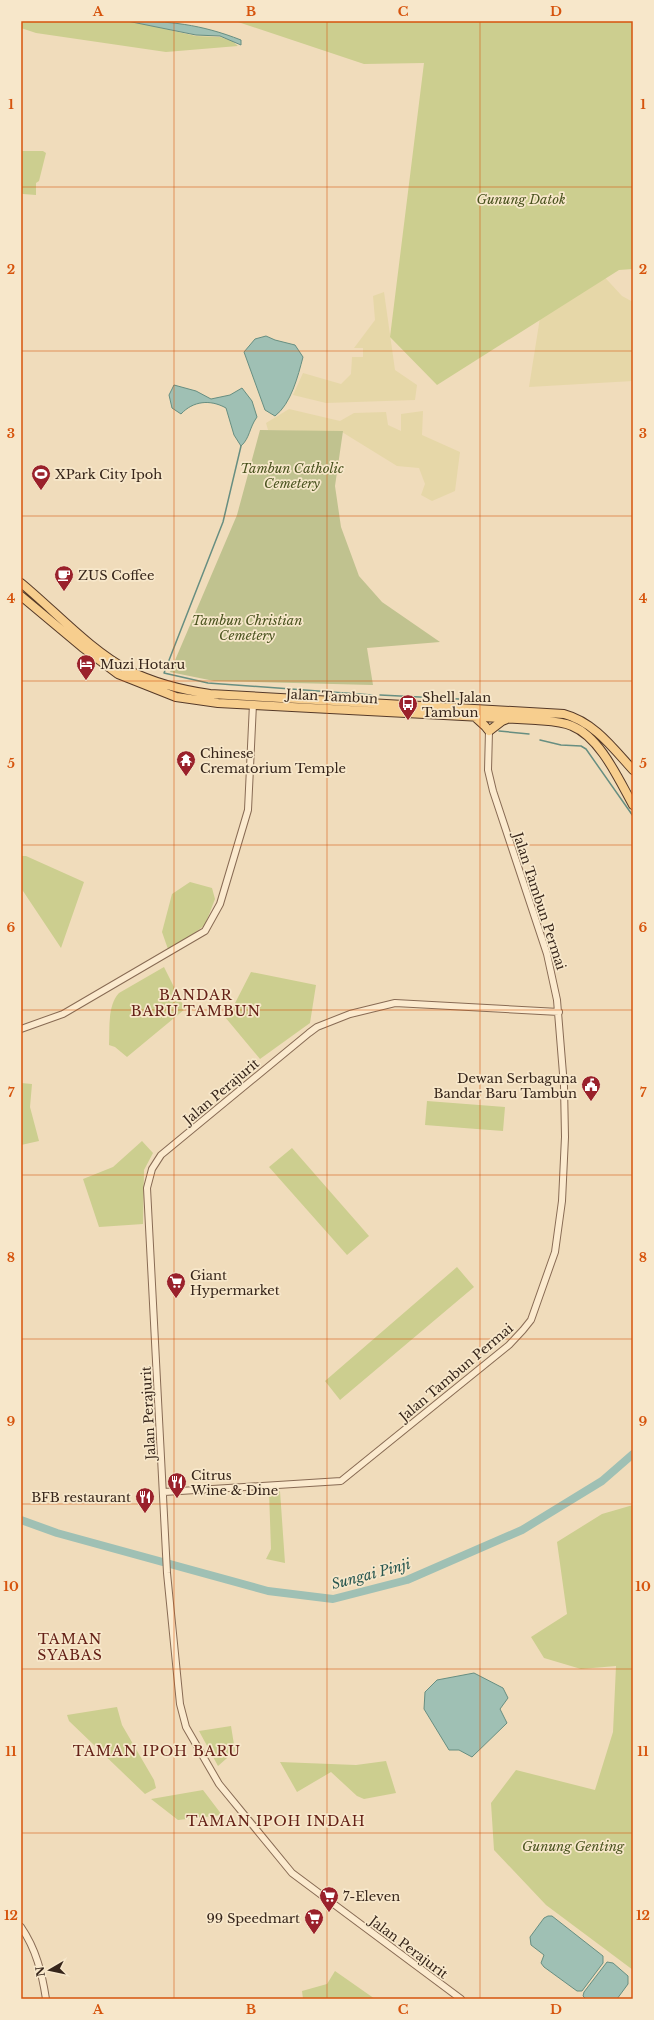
<svg xmlns="http://www.w3.org/2000/svg" width="654" height="2020" font-family="'Libre Baskerville',serif">
	<style>
		.farmland { fill: #e6d7a8 }
		.green { fill: #ccce8f }
		.cemetery { fill: #c0c28f }
		.water { fill: #9fc0b4; stroke: #678e81 }
		.lines { fill: none; stroke-linecap: round; stroke-linejoin: round }
		.stream { stroke: #678e81; stroke-width: 1.5 }
		.river { stroke: #9fc0b4; stroke-width: 8 }
		.minor-casing { stroke: #886b54; stroke-width: 8 }
		.major-casing { stroke: #553a29; stroke-width: 10 }
		.minor { stroke: #fbeace; stroke-width: 6 }
		.major { stroke: #f7ce8e; stroke-width: 8 }
		.grid { fill: none; stroke: #d6540d; stroke-width: 1; stroke-opacity: 0.55 }
		.labels { text-anchor: middle; stroke-width: 3.5; stroke-linejoin: round; paint-order: stroke }
		.park-label { font-size: 13px; font-style: italic; fill: #4a531f; stroke: #f7e7ca }
		.poi-label { font-size: 13px; fill: #36251a; stroke: #f7e7ca; text-anchor: start }
		.street-label { font-size: 13px; fill: #36251a; stroke: #f7e7ca }
		.neighbourhood-label { font-size: 14px; letter-spacing: 1px; fill: #652117; stroke: #f7e7ca }
		.water-label { font-size: 14px; font-style: italic; fill: #285750; stroke: #f7e7ca }
		.neatline { fill: none; stroke: #d6540d; stroke-width: 1.5 }
		.grid-label { font-size: 13px; text-anchor: middle; font-weight: bold; fill: #d6540d }
	</style>
	<rect width="100%" height="100%" fill="#f0dcbb"/>
	<path class="farmland" d="M599,271L622,296L633,302V381L529,387L542,305Z
		M384,292L395,370L417,385L415,400L326,403L293,395L303,373L341,384L351,374L352,357H363V348H354L375,320L373,296Z
		M289,409L340,421L354,413L386,412L388,425L401,431V414L423,411L422,435L460,452L455,491L432,501L421,495L425,484L419,468L397,466L342,432L268,430L266,423Z"/>
	<path class="green" d="M21,21H130L196,36L220,37L232,41L238,46L166,52L36,33L21,28Z
		M235,21H633V269L619,270L437,385L390,337L424,63L364,64Z
		M21,151H43L46,153L39,181L36,183V195L23,194L21,193Z
		M21,856H26L84,882L61,948L21,888Z
		M190,882L212,888L215,899L205,925L169,952L162,932L172,894Z
		M164,967L185,1009L127,1057L115,1047L109,1045C110,1029 107,1006 119,993Z
		M251,972L316,985L310,1023L260,1059L225,1017L232,1009Z
		M21,1083L32,1084L30,1107L39,1141L21,1145Z
		M427,1101L505,1107L503,1131L425,1125Z
		M142,1141L153,1153L144,1170L143,1224L99,1227L83,1179L113,1167Z
		M292,1148L369,1236L347,1255L269,1167Z
		M457,1267L474,1287L340,1400L325,1381Z
		M280,1491L285,1563L266,1559L271,1549L269,1492Z
		M633,1505V1970L546,1905L494,1850L491,1803L516,1770L595,1790L613,1732L616,1666L581,1669L544,1658L531,1637L567,1614L557,1542L602,1514Z
		M117,1707L122,1725L154,1780L156,1788L145,1794L69,1721L67,1715Z
		M231,1726L235,1751L218,1766L199,1731Z
		M386,1761L396,1793L364,1799L357,1796L331,1772L297,1792L280,1762L356,1765Z
		M203,1790L222,1815L178,1820L151,1799Z
		M335,1971L375,1999H303L302,1991L327,1984Z"/>
	<path class="cemetery" d="M260,430L343,431L335,486L341,527L359,576L382,602L440,642L367,648L373,685L214,681L170,672L237,515Z"/>
	<path class="water" d="M127,21C170,21 200,24 241,40V45L220,36L196,35Z
		M266,336L275,340L295,345L303,357C298,376 291,404 275,416L265,410L244,352L255,339Z
		M174,385L196,391L211,399L230,395L242,388L252,401L257,417C249,428 250,438 241,446L234,435L226,408C210,399 193,401 181,414L172,408L169,395Z
		M474,1673L503,1688L508,1698L500,1709L507,1723L472,1757L459,1750H449L424,1709L425,1692L437,1680Z
		M548,1916H552L603,1956V1963L582,1991H577L544,1967L541,1963L544,1955L531,1945L530,1937L544,1918Z
		M607,1962L613,1963L628,1976V1984L617,1999H586L583,1996L584,1992Z"/>
	<g class="lines">
		<path class="stream" d="M241,446L223,522L164,673L208,683L372,695
			M380,695L459,699
			M466,700L473,704
			M499,731L529,734
			M540,740L561,745L581,746L586,749L633,816"/>
		<path class="river" d="M21,1520L57,1533L268,1591L333,1599L407,1580L522,1530L602,1481L633,1454"/>
		<defs>
			<path id="minor" d="M21,1029L63,1014L205,931L220,904L248,810L253,704
				M164,1492L341,1481L509,1345L523,1330L531,1320L555,1252L562,1201L565,1137L564,1086L557,1000L547,954L493,791L488,770L489,731
				M21,1927C36,1949 42,1973 46,1999
				M461,1999L292,1873L219,1784L186,1727L180,1704L167,1573L147,1188L152,1169L161,1155L309,1033L317,1027L350,1014L395,1003L559,1012"/>
			<path id="major" d="M21,583C54,610 91,651 128,670C154,683 182,690 210,694L564,714C594,722 613,748 633,770
				M21,596L82,647L118,674L176,697L218,703L536,720C548,721 561,721 572,726C600,737 619,780 633,805
				M474,716L485,726L489,731L502,721L507,719"/>
		</defs>
		<use href="#minor" class="minor-casing"/>
		<use href="#major" class="major-casing"/>
		<use href="#minor" class="minor"/>
		<use href="#major" class="major"/>
	</g>
	<path class="grid" d="M174,21V1999M327,21V1999M480,21V1999M21,187H633M21,351H633M21,516H633M21,681H633M21,845H633M21,1010H633M21,1175H633M21,1339H633M21,1504H633M21,1669H633M21,1833H633"/>
	<defs>
		<symbol id="stadium-pin" viewBox="-11 -11 22 30"><path d="M0 17L-7.5 6A9.5 9.5 0 1 1 7.5 6Z" fill="#9a212b" stroke="#f7e7ca"/><path d="M0-5a6.5 5 0 1 0 0 10a6.5 5 0 1 0 0-10ZM-3.5-1.8h7v3.6h-7Z" fill="#fff"/></symbol>
		<symbol id="cafe-pin" viewBox="-11 -11 22 30"><path d="M0 17L-7.5 6A9.5 9.5 0 1 1 7.5 6Z" fill="#9a212b" stroke="#f7e7ca"/><path d="M-5.5-4.5H6V0H3Q3 3.5 0 3.5H-2.5Q-5.5 3.5-5.5 0ZM3-3.2v2h1.7v-2ZM-6 4.5H4V6H-6Z" fill="#fff"/></symbol>
		<symbol id="hotel-pin" viewBox="-11 -11 22 30"><path d="M0 17L-7.5 6A9.5 9.5 0 1 1 7.5 6Z" fill="#9a212b" stroke="#f7e7ca"/><path d="M-6-4.5h1.5V1H6V5H4.5V3h-9V5H-6ZM-4 0a1.8 1.8 0 1 1 3.6 0ZM.5 0V-2.5h3Q6-2.5 6 0Z" fill="#fff"/></symbol>
		<symbol id="bus-pin" viewBox="-11 -11 22 30"><path d="M0 17L-7.5 6A9.5 9.5 0 1 1 7.5 6Z" fill="#9a212b" stroke="#f7e7ca"/><path d="M-5-6H5V4H4V6H2V4H-2V6H-4V4H-5ZM-3.5-4V0h7V-4ZM-3.5 1.2v1.5H-2V1.2ZM2 1.2v1.5H3.5V1.2Z" fill="#fff"/></symbol>
		<symbol id="temple-pin" viewBox="-11 -11 22 30"><path d="M0 17L-7.5 6A9.5 9.5 0 1 1 7.5 6Z" fill="#9a212b" stroke="#f7e7ca"/><path d="M0-6L5-2H3V0L6.5 2.5H4V6H1.5V3h-3V6H-4V2.5H-6.5L-3 0V-2H-5Z" fill="#fff"/></symbol>
		<symbol id="civic-pin" viewBox="-11 -11 22 30"><path d="M0 17L-7.5 6A9.5 9.5 0 1 1 7.5 6Z" fill="#9a212b" stroke="#f7e7ca"/><path d="M-.6-6.5H3V-4.5H.6V-3L4-1V1h2V6H-6V1h2V-1L-.6-3ZM-1.2 2.5V6h2.4V2.5Z" fill="#fff"/></symbol>
		<symbol id="supermarket-pin" viewBox="-11 -11 22 30"><path d="M0 17L-7.5 6A9.5 9.5 0 1 1 7.5 6Z" fill="#9a212b" stroke="#f7e7ca"/><path d="M-6-5.5h2.5l.6 2H6L4.5 2H-2.5L-4.4-4H-6ZM-1.5 3.2a1.3 1.3 0 1 0 .1 0ZM3 3.2a1.3 1.3 0 1 0 .1 0Z" fill="#fff"/></symbol>
		<symbol id="restaurant-pin" viewBox="-11 -11 22 30"><path d="M0 17L-7.5 6A9.5 9.5 0 1 1 7.5 6Z" fill="#9a212b" stroke="#f7e7ca"/><path d="M-5-6h1v4h1v-4h1v4h1v-4h1v5L-1.5 .5V6h-2V.5L-5-1ZM5-6V6H3V1.5H1.5Q1.5-4 5-6Z" fill="#fff"/></symbol>
	</defs>
	<g fill-rule="evenodd">
		<use href="#stadium-pin" x="30" y="463" width="22" height="30"/>
		<use href="#cafe-pin" x="53" y="564" width="22" height="30"/>
		<use href="#hotel-pin" x="75" y="653" width="22" height="30"/>
		<use href="#bus-pin" x="397" y="693" width="22" height="30"/>
		<use href="#temple-pin" x="175" y="749" width="22" height="30"/>
		<use href="#civic-pin" x="580" y="1074" width="22" height="30"/>
		<use href="#supermarket-pin" x="165" y="1271" width="22" height="30"/>
		<use href="#restaurant-pin" x="166" y="1471" width="22" height="30"/>
		<use href="#restaurant-pin" x="134" y="1486" width="22" height="30"/>
		<use href="#supermarket-pin" x="318" y="1885" width="22" height="30"/>
		<use href="#supermarket-pin" x="303" y="1907" width="22" height="30"/>
	</g>
	<g class="labels">
		<g class="park-label">
			<text x="521" y="204">Gunung Datok</text>
			<text x="292" y="473">Tambun Catholic<tspan x="292" dy="15">Cemetery</tspan></text>
			<text x="247" y="625">Tambun Christian<tspan x="247" dy="15">Cemetery</tspan></text>
			<text x="573" y="1851">Gunung Genting</text>
		</g>
		<g class="poi-label">
			<text x="55" y="479">XPark City Ipoh</text>
			<text x="78" y="580">ZUS Coffee</text>
			<text x="100" y="669">Muzi Hotaru</text>
			<text x="422" y="702">Shell Jalan<tspan x="422" dy="15">Tambun</tspan></text>
			<text x="200" y="758">Chinese<tspan x="200" dy="15">Crematorium Temple</tspan></text>
			<text x="577" y="1083" text-anchor="end">Dewan Serbaguna<tspan x="577" dy="15">Bandar Baru Tambun</tspan></text>
			<text x="190" y="1280">Giant<tspan x="190" dy="15">Hypermarket</tspan></text>
			<text x="191" y="1480">Citrus<tspan x="191" dy="15">Wine &amp; Dine</tspan></text>
			<text x="131" y="1502" text-anchor="end">BFB restaurant</text>
			<text x="343" y="1901">7-Eleven</text>
			<text x="300" y="1923" text-anchor="end">99 Speedmart</text>
		</g>
		<g class="street-label">
			<text transform="translate(332 696) rotate(3)" y="5">Jalan Tambun</text>
			<text transform="translate(540 901) rotate(72)" y="5">Jalan Tambun Permai</text>
			<text transform="translate(221 1091) rotate(-40)" y="5">Jalan Perajurit</text>
			<text transform="translate(456 1372) rotate(-40)" y="5">Jalan Tambun Permai</text>
			<text transform="translate(148 1413) rotate(-93)" y="5">Jalan Perajurit</text>
			<text transform="translate(409 1947) rotate(37)" y="5">Jalan Perajurit</text>
		</g>
		<g class="neighbourhood-label">
			<text x="196" y="1000">BANDAR<tspan x="196" dy="16">BARU TAMBUN</tspan></text>
			<text x="70" y="1644">TAMAN<tspan x="70" dy="16">SYABAS</tspan></text>
			<text x="157" y="1756">TAMAN IPOH BARU</text>
			<text x="276" y="1826">TAMAN IPOH INDAH</text>
		</g>
		<g class="water-label">
			<text transform="translate(371 1574) rotate(-15)" y="5">Sungai Pinji</text>
		</g>
	</g>
	<rect width="654" height="2020" fill="none" stroke="#f7e7ca" stroke-width="44"/>
	<g transform="translate(50 1970) rotate(261)" stroke="#f7e7ca" stroke-width="3" paint-order="stroke">
	<path d="M0-3L7 15L0 10L-7 15Z" fill="#36251a"/>
	<text y="-6" font-size="11" font-weight="bold" text-anchor="middle" fill="#36251a">N</text>
	</g>
	<rect x="22" y="22" width="610" height="1976" class="neatline"/>
	<g class="grid-label">
		<text x="98" y="16">A</text>
		<text x="251" y="16">B</text>
		<text x="403" y="16">C</text>
		<text x="556" y="16">D</text>
		<text x="11" y="109">1</text>
		<text x="643" y="109">1</text>
		<text x="11" y="274">2</text>
		<text x="643" y="274">2</text>
		<text x="11" y="438">3</text>
		<text x="643" y="438">3</text>
		<text x="11" y="603">4</text>
		<text x="643" y="603">4</text>
		<text x="11" y="768">5</text>
		<text x="643" y="768">5</text>
		<text x="11" y="932">6</text>
		<text x="643" y="932">6</text>
		<text x="11" y="1097">7</text>
		<text x="643" y="1097">7</text>
		<text x="11" y="1262">8</text>
		<text x="643" y="1262">8</text>
		<text x="11" y="1426">9</text>
		<text x="643" y="1426">9</text>
		<text x="11" y="1591">10</text>
		<text x="643" y="1591">10</text>
		<text x="11" y="1756">11</text>
		<text x="643" y="1756">11</text>
		<text x="11" y="1920">12</text>
		<text x="643" y="1920">12</text>
		<text x="98" y="2014">A</text>
		<text x="251" y="2014">B</text>
		<text x="403" y="2014">C</text>
		<text x="556" y="2014">D</text>
	</g>
</svg>
